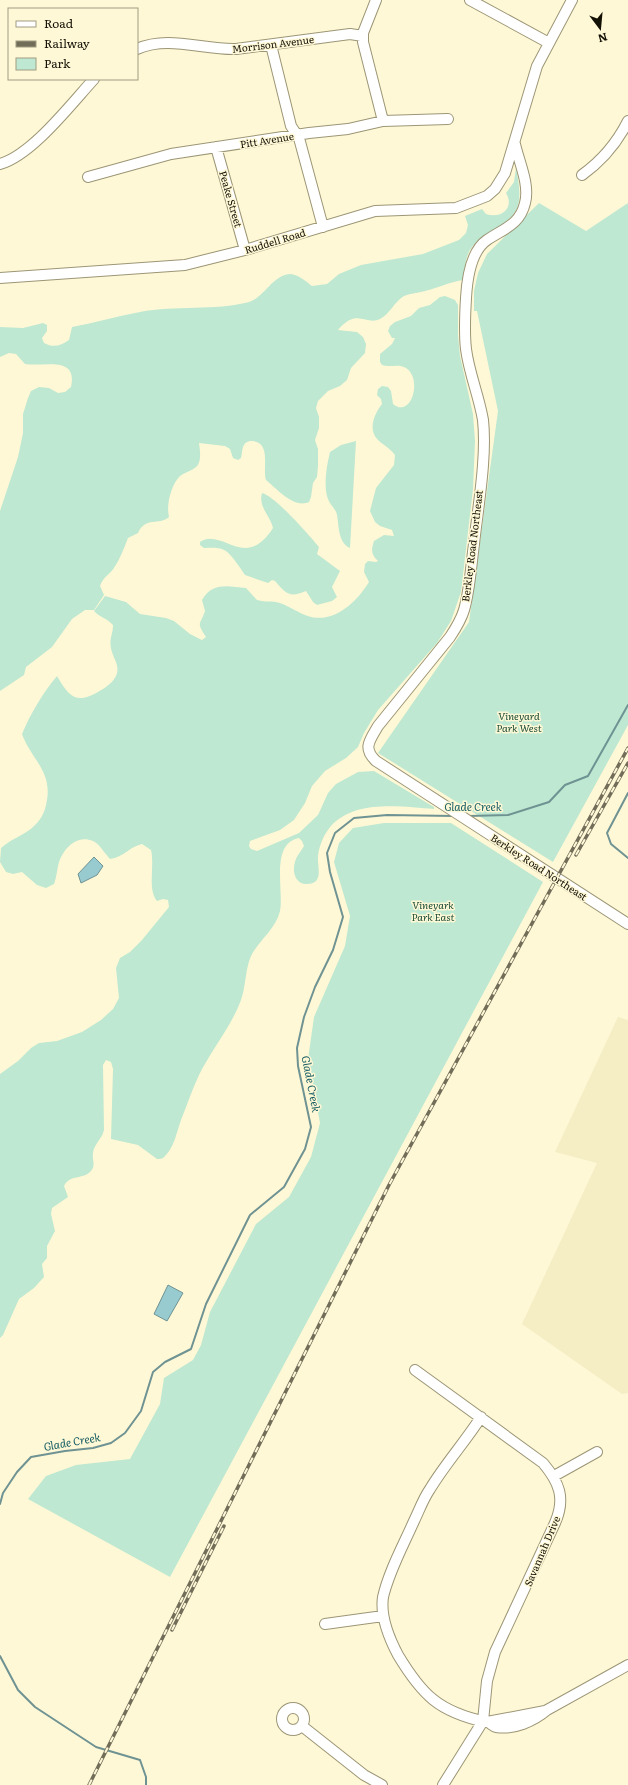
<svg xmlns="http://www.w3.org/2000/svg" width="628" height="1785" font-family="Literata,serif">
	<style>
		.built { fill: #f5edc4 }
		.green { fill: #bee8d1 }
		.water { fill: #97cbd0; stroke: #6f9393 }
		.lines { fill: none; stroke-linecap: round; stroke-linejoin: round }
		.stream { stroke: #6f9393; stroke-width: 2 }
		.minor-casing { stroke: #9c9676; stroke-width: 12 }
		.minor { stroke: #fff; stroke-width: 10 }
		.rail-casing { stroke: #716d59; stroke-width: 3.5 }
		.rail { stroke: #fff8d6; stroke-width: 2; stroke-dasharray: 6; stroke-linecap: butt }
		.labels { text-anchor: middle; stroke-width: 3; stroke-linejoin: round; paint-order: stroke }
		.street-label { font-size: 10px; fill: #131106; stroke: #fff8d6 }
		.park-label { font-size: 10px; font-style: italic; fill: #174a33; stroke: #fff8d6 }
		.water-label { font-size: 11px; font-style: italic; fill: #155d63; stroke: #fff8d6 }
	</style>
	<rect width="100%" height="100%" fill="#fff8d6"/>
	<path class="built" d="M618,1017L628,1020V1393L622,1394L522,1324L597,1163L555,1152Z"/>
	<path class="green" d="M516,168C522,200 523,213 494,230C486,235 477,240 472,247C465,256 465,269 463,280C449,282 438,288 425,291C418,293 411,293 404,296C394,302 390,314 380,319C366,326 357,307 338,330L357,332L363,337L366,344L365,353L351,368L347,380L340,386L328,391L318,401L316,408L319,417V428L315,440L318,449V466L317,477L313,483L311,497L309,502C294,509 277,489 266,480C262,468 272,443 252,441C241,441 243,451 241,458L238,460L233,458L230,449L225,446L199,443C200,450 202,462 196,467C192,471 185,472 180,476C171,485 166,505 169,517C159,526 146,516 138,533L128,538C124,548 120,559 114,568C109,575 103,577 100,586L104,595L94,610H85L72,619L52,647L26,667L24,675L0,691V511L18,457L23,433V414L28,398L31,391L39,387L49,388L58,393L65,392L71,387C78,355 44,367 25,364L16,354L9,353L0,357V327L23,328L43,323L47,325V331L42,338L44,343C54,348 60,346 69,340L72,327C95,323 117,316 140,312C175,305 214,311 249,302C265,297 273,274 291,274C299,275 307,282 312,286L327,284L339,274L361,265L423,254L459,240L466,233L468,225L465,216L482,209L486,214C501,219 515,208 506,193L514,182Z
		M539,203L586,231L628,203V725L553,862L378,753L469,622L498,411L477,311H474V291L478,273L487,254Z
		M445,296L455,300L458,305V335L460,356L473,414L475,441L473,489L461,592L451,621L437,643L378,710L364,733L358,747L346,758L325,771L312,786L305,803L294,820L280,830L250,841L249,846L251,849L257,851L299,833L318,815L328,793L336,784L358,772L374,771L434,807V809C402,807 356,799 331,826C324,834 319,846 318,856C317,867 325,885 305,884C295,883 292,871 295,862C296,857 301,851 304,846L302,841L299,838C270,843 284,891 280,911C276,929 259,940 251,956C245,970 246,986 241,1000C231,1027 212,1049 199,1075C192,1090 187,1105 181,1120C177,1131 174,1148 165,1156C163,1159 160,1159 157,1159L138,1145L111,1139L113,1069L111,1062L106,1060L103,1065L104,1130C102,1139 94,1144 93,1153C92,1160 96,1165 91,1171C83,1180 70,1174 64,1186L68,1197L52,1208L51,1214L55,1231L47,1246V1258L42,1264L44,1277L34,1288L19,1299L3,1335L0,1338V1074L18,1061L31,1048L39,1043L57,1041L82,1032L101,1020L113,1009L119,998L116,968L120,958L130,952L142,940L169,907L168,900L163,899L157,901C147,888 155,867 151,850L142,844C129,847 124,857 110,859C105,854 99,843 93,841C77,834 64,848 59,862C57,869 57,876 54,884L46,888L37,885L22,872L13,874L6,872L0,862L1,848C11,839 22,836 32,828C40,821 44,814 46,805C54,772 32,761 22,734C31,713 42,694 57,676C71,701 79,704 103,689C108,686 116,679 117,673C119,665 114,659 112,652C108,639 113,636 113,625C107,618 99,617 94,611L105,596L126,602L140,614L166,618L174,621L190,634L202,640L206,637C196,621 200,626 205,611L202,600C212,582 228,586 246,588L257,600C263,602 270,601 276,602C286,604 295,611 305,615C332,626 356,603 369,582L364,572L365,564L368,561L376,562L378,561C371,555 371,550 374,541L384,535L394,536L392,530L380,526L375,522L370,511L376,488L394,465L395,455C390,448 383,445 378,440C367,429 375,413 382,404L381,399L377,395L378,389L382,386L388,387L391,391L393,404C411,419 423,379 406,368C398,363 390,368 382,365L380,362V354L392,344L395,338H392L388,331L390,326L395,322L411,316L419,308L430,305L440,297Z
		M356,441L350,548C338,543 339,526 337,515C336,509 330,505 328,499C323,487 327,464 330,452L341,445Z
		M262,493C275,496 310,536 319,547L317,554L340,571L332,587L337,597L332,601L317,605L313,602L306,591C290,598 286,594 275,581L272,580L268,583L245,575C241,569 230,552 224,550C218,547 211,548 204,548L200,545V542C222,527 245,572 273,528C270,515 258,507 262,493Z
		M384,823H451L543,882L170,1577L28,1499L46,1476L76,1465L130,1459L160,1404L164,1378L193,1360L201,1345L210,1312L256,1224L289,1197L311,1157L320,1123L308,1059L314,1017L345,946L350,916L334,862L339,843L353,828Z"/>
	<path class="water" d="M94,857L103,866L97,875L81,883L78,874Z
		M168,1285L183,1293L167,1321L154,1314Z"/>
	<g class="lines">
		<path class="stream" d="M628,793L607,833L611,844L628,858
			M469,816L508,815L549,802L565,785L588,776L628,705
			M0,1504L3,1493L17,1472L31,1457L65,1451L93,1448L111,1443L125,1433L141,1411L153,1372L165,1362L191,1349L206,1304L250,1215L284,1187L305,1149L311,1127L298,1066L297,1048L304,1017L315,987L333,950L343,917L330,872L327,853L335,833L354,818L387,815L454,816
			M0,1656L18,1690L35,1707L96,1747L140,1760L146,1777V1785"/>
		<defs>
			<path id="minor" d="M376,0L363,33V42L383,121
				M470,0L549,43
				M271,45L291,126L299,138L323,227
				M137,49C168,35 203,50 236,49L350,34L363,36
				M515,144C519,162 530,185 525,203C520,225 503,229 487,240C471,251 467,280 466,298C465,315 464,332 466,349C469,373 479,396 483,420C487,457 478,507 474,544C471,566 470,589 464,610C461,620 456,628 450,637L378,726C370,740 362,748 376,761L628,924
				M216,147L245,250
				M0,164C32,155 71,104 94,79
				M582,175C603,160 617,143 628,121
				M88,177L171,154L309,133L348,129L383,121L448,119
				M0,278L185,265L245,250L375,211L456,208L487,196L495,189L505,173L537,66L572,0
				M415,1370L543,1463C559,1482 566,1498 555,1523L495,1652L487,1681L483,1721L443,1785
				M481,1417C465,1442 445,1464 430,1489C423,1499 419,1511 414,1521C403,1546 389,1571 383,1597C380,1617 389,1638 398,1655C422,1695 439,1712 486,1722C490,1722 492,1726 496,1727C514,1730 534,1721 547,1710L628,1665
				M554,1476L597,1452
				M325,1624L383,1616
				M282 1719a11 11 0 1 1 22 0a11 11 0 1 1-22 0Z
				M487,1722L545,1711
				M302,1726L364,1775L382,1785"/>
		</defs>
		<use href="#minor" class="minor-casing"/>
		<use href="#minor" class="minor"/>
		<defs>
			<path id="rail" d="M576,855L628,763
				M172,1630L224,1526
				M89,1785L389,1185L628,748"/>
		</defs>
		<use href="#rail" class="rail-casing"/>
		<use href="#rail" class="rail"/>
	</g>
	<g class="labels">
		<g class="street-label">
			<text transform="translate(273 44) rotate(-7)" y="4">Morrison Avenue</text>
			<text transform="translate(267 140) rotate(-9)" y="4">Pitt Avenue</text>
			<text transform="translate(231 199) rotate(74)" y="4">Peake Street</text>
			<text transform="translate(275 241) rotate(-17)" y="4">Ruddell Road</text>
			<text transform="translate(472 546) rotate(-83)" y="4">Berkley Road Northeast</text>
			<text transform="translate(539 867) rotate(33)" y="4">Berkley Road Northeast</text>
			<text transform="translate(542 1551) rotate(-67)" y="4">Savannah Drive</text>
		</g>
		<g class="park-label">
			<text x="519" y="720">Vineyard<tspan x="519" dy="12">Park West</tspan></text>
			<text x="433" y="909">Vineyark<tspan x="433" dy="12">Park East</tspan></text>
		</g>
		<g class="water-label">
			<text x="473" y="811">Glade Creek</text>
			<text transform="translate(311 1084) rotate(79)" y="4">Glade Creek</text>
			<text transform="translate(72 1442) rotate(-10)" y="4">Glade Creek</text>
		</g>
	</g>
	<rect x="8" y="8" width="130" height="72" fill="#fff8d6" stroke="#a19c83"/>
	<rect x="16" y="21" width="20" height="6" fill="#ffffff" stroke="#a19c83"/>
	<text x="44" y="28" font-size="12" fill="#131106">Road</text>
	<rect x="16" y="41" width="20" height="6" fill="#716d59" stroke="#a19c83"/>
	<text x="44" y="48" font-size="12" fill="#131106">Railway</text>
	<rect x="16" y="58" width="20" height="12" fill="#bee8d1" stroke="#a19c83"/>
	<text x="44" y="68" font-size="12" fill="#131106">Park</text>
	<g transform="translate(600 28) rotate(164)" stroke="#fff8d6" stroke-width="3" paint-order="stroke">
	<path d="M0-3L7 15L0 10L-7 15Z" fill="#131106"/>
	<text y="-6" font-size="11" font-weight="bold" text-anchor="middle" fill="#131106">N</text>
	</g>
</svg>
